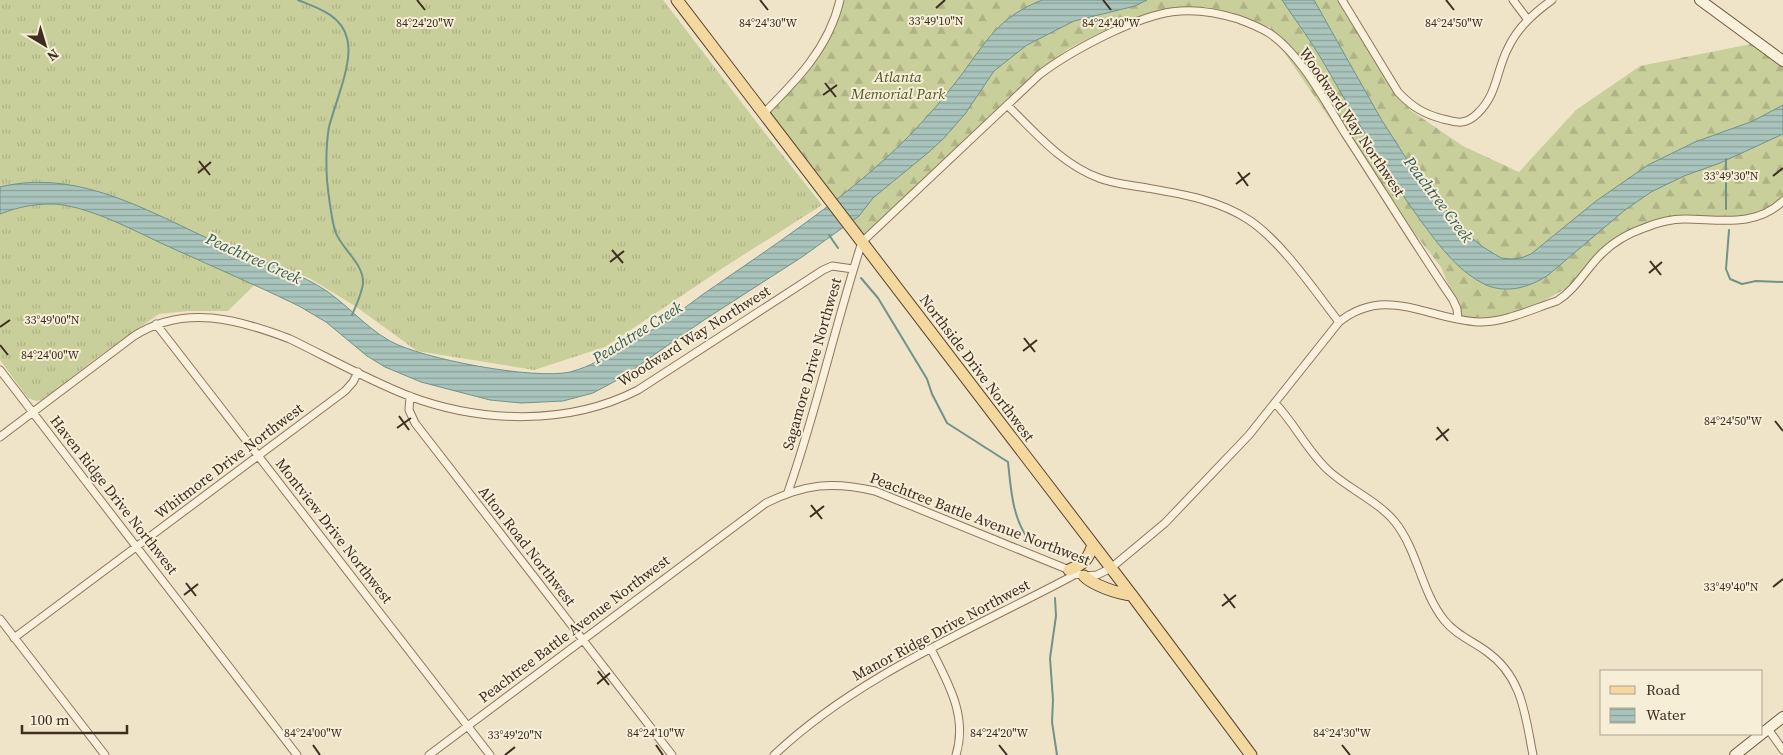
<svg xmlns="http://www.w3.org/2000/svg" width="1783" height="755" font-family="'Source Serif 4',serif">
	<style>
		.grass { fill: url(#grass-tufts) }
		.forest { fill: url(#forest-firs) }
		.water { fill: url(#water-rules); stroke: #6f938a }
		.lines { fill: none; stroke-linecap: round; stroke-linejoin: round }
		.stream { stroke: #6f938a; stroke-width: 2 }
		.street-casing { stroke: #8d765c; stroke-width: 9 }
		.secondary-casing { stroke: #6f573f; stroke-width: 12 }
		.primary-casing { stroke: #5b4430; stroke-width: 13 }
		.street { stroke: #faf1dc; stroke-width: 7 }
		.secondary { stroke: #faf1dc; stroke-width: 10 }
		.primary { stroke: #f3d9a0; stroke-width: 11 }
		.ticks { fill: none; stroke: #3d2e20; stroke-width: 2 }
		.labels { text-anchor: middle; stroke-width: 4; stroke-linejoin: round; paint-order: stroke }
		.park-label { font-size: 15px; font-style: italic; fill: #4d5a26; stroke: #f7eed8 }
		.street-label { font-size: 15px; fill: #3d2e20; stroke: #f7eed8 }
		.water-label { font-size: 16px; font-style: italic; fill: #2f5d5a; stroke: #f7eed8 }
		.ticks-label { font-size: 12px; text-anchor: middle; fill: #3d2e20; stroke: #f7eed8; stroke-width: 4; stroke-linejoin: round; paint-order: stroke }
	</style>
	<defs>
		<pattern id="grass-tufts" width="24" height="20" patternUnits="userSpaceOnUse" patternTransform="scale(1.25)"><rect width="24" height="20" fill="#c9cf9b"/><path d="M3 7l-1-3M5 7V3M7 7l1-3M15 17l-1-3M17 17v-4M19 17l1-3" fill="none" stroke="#aeb285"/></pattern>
		<pattern id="forest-firs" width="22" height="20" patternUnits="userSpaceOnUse" patternTransform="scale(1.25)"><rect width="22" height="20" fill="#c9cf9b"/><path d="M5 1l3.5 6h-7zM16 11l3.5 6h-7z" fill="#aeb285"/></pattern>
		<pattern id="water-rules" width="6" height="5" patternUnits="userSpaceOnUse" patternTransform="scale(1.25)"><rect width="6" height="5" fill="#a9c4bc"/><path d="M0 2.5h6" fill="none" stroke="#8ba098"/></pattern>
	</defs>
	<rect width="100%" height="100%" fill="#f0e4c8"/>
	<path class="grass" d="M0,0H663L765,133L822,205L726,266L605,347L534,370L417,351L355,306L309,278L276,264L228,311H188L159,314L99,356L42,400L36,401L28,398L0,360Z"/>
	<path class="forest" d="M839,0H1339L1410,110L1463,146L1519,172L1576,110L1640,66L1756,43L1783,62V197L1762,214L1676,223L1631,234L1576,283L1507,321L1461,315L1441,267L1367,173L1286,55L1270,27L1206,7H1173L1116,25L1068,49L1005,101L860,245L829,192L770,113L805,76L830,33Z"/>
	<path class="water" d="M1042,0H1147L1135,6L1074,21L1027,45L994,71L965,114L944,138L929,152L873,198L859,216L802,257L704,320L621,378L593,393L563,401L521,403L490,400L421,382L385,367L367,356L326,322L299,306C258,286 216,268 174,249C138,233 102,212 64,205C43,202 20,206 0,214V187C82,167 155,216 227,247C257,260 289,269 317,285C344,300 363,326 390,341C422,359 534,380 570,372C590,367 607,356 625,345C635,339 646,334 657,327C673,317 687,306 702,295C774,245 849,197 911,134C928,116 944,98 959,78C987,41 997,18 1042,0Z
		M1282,0H1314L1381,119L1413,169L1454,220L1467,234L1483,247L1501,258L1511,259L1521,258L1531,254L1596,201L1648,165L1695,142L1753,121L1783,105V134L1720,163L1684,176L1651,192L1625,210L1547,276C1529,287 1508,294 1486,285C1459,272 1441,248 1424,225C1385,173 1355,116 1322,60C1310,39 1295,20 1282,0Z"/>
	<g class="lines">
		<path class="stream" d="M298,0C318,8 341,15 347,38C354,61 335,103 329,127C326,144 326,163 327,180C328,191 332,224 336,233C342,249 364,264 363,283C362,293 356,306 352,315
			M1726,209V159
			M1729,230L1726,269L1730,279L1742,284L1756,281L1783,282
			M829,235L838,248
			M861,278L878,298L927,379L932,394L947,423L1008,462C1011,489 1012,516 1028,539
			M1055,598L1056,616L1050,658L1053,700L1052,722L1057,755"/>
		<defs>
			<path id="street" d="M1342,0L1398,92C1412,107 1424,114 1443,119C1448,120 1453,122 1458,122C1466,123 1473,118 1478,113C1498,93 1496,71 1508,48C1518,27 1534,13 1552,0
				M1513,0L1528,20
				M1007,105C1035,132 1061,164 1099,178C1114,184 1131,185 1147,188C1182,194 1219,200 1249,220C1282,242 1314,290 1339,322
				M763,114C796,81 829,48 840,0
				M156,324L490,755
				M0,370L297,755
				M410,396L409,410L415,423L672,755
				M1275,403C1295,424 1308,452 1329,471C1349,489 1379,502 1395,522C1418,551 1421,591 1444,620C1455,634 1472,641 1486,651C1523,677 1525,715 1533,755
				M0,437L134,336C184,304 238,319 290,339C329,358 368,380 409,396C481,423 568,426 638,390L823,270L832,266L853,269
				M788,492C817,410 835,325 862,242L1039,75C1061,58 1085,45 1110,33C1157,11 1187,3 1238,19C1249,23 1259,27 1269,33C1300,53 1326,103 1346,135C1382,190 1416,246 1453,300L1457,309L1458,319
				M0,619L105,755
				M14,638L345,391L353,382L358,372
				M931,649C948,683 968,716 956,755
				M1768,729L1783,750
				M429,755L766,503C805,484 832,481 875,491L1084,576L1097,575L1111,568L1165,523L1249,435L1339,322C1386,284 1428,320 1479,322C1506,322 1532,309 1557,301C1573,291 1582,276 1594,262C1607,246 1624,235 1644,228C1656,223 1671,219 1685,219C1719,219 1755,228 1783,201
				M774,755C861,673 974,629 1078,573"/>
			<path id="secondary" d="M1700,0L1783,61
				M1735,755L1783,717"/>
			<path id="primary" d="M677,0L1134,598L1251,755
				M1069,570C1085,563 1087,561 1093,545
				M1084,576C1093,585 1118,594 1132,595"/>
		</defs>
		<use href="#street" class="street-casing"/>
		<use href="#secondary" class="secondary-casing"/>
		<use href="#primary" class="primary-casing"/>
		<use href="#street" class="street"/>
		<use href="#secondary" class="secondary"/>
		<use href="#primary" class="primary"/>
	</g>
	<path class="ticks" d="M417,0L425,10M760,0L768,10M1103,0L1111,10M1446,0L1454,10M936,8L945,0M825,83L836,97M823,95L837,85M199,161L210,175M1238,172L1248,186M198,173L211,162M1773,176L1783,168M1236,184L1250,173M612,250L623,263M1650,261L1661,275M610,262L624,251M1649,273L1662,262M0,327L10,320M1024,338L1035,352M0,345L8,355M1023,351L1037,340M399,416L409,430M1775,421L1783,431M1437,427L1448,441M397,428L411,418M1436,440L1449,429M811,505L822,519M810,517L824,506M186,583L196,596M1773,587L1783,579M1224,594L1235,608M184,595L198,584M1222,606L1236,595M598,671L609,685M597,684L610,673M313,745L320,755M656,745L663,755M999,745L1007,755M1342,745L1350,755M505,755L515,747"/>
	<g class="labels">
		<g class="park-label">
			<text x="898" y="82">Atlanta<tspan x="898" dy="17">Memorial Park</tspan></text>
		</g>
		<g class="street-label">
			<text transform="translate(1352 122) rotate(56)" y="5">Woodward Way Northwest</text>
			<text transform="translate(694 336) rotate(-32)" y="5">Woodward Way Northwest</text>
			<text transform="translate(812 364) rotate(-74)" y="5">Sagamore Drive Northwest</text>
			<text transform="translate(977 368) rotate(53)" y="5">Northside Drive Northwest</text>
			<text transform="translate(229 461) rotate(-37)" y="5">Whitmore Drive Northwest</text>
			<text transform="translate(114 495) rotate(52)" y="5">Haven Ridge Drive Northwest</text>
			<text transform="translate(980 519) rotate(21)" y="5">Peachtree Battle Avenue Northwest</text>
			<text transform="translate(334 531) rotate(52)" y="5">Montview Drive Northwest</text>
			<text transform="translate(527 546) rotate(52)" y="5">Alton Road Northwest</text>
			<text transform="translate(574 629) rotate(-37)" y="5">Peachtree Battle Avenue Northwest</text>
			<text transform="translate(941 630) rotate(-28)" y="5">Manor Ridge Drive Northwest</text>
		</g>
		<g class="water-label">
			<text transform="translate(1439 199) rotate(53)" y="6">Peachtree Creek</text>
			<text transform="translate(254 258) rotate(24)" y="6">Peachtree Creek</text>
			<text transform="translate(637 332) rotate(-32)" y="6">Peachtree Creek</text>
		</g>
	</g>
	<g class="ticks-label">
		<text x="936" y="25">33°49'10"N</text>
		<text x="425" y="27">84°24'20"W</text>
		<text x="768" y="27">84°24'30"W</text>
		<text x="1111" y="27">84°24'40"W</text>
		<text x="1454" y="27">84°24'50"W</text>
		<text x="1731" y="180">33°49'30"N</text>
		<text x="52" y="324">33°49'00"N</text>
		<text x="50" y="359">84°24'00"W</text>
		<text x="1733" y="425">84°24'50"W</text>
		<text x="1731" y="591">33°49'40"N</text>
		<text x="313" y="737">84°24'00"W</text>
		<text x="656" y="737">84°24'10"W</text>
		<text x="999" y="737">84°24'20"W</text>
		<text x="1342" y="737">84°24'30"W</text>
		<text x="515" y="739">33°49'20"N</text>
	</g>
	<rect x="1600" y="670" width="162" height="65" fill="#f7eed8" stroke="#ada18e"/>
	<rect x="1610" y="686" width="25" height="8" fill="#f3d9a0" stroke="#ada18e"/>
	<text x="1646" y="695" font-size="15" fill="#3d2e20">Road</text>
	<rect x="1610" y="708" width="25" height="15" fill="url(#water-rules)" stroke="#ada18e"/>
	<text x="1646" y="720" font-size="15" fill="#3d2e20">Water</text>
	<g transform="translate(45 45) rotate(142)" stroke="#f7eed8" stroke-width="4" paint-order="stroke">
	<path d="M0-4L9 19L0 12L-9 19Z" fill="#3d2e20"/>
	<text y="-8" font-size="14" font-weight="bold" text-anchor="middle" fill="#3d2e20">N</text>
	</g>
	<path d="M22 725v8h105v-8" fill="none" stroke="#3d2e20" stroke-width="2.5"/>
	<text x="30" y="725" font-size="15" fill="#3d2e20" stroke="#f7eed8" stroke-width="4" paint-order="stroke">100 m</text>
</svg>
